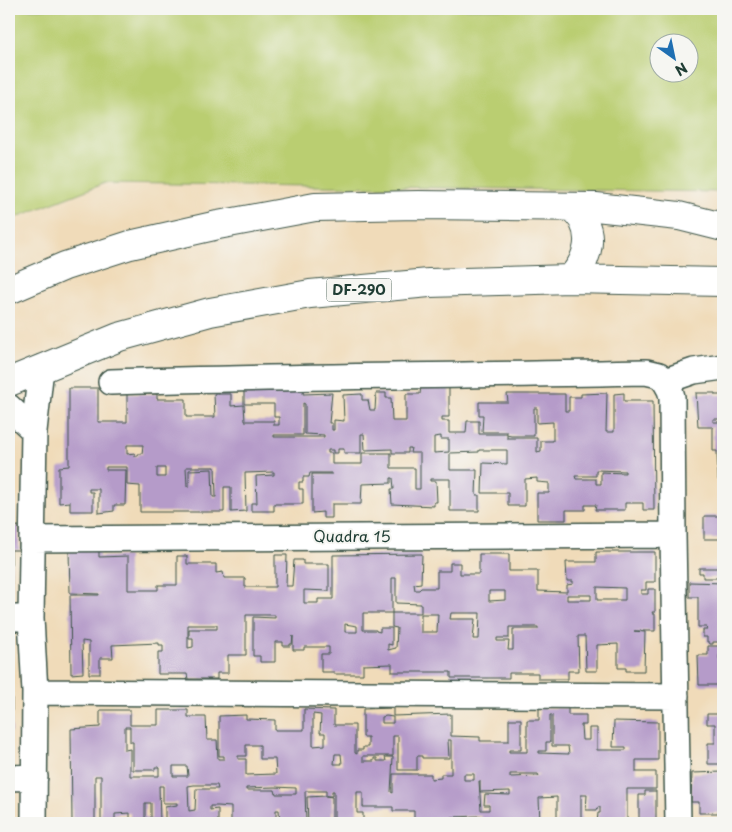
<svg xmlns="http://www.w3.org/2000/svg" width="732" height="832" font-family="'Playpen Sans',sans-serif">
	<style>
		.green { fill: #bace71; stroke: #6c8652; fill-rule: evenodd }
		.building { fill: #b59bc9; fill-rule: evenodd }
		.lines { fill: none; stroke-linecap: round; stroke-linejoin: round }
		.minor-casing { stroke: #3e5548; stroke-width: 28 }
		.highway-casing { stroke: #3e5548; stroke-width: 30 }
		.minor { stroke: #fff; stroke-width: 25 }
		.highway { stroke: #fff; stroke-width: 28 }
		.labels { text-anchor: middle; stroke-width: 4; stroke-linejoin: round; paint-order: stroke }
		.shield { fill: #f6f6f2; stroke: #60746d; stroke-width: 1 }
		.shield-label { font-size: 14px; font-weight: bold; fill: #1f3d34 }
		.street-label { font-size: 15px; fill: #1f3d34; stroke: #f6f6f2 }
	</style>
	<rect width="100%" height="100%" fill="#f6f6f2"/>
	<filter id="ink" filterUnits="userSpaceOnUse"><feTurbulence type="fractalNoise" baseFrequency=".02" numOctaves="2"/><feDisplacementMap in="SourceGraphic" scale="10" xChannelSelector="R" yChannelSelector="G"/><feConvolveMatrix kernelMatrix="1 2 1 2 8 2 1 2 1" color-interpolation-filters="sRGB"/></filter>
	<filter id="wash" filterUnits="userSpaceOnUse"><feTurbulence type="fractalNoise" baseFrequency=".0096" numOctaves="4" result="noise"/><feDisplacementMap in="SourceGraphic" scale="20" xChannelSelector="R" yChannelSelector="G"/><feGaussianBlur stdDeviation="1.12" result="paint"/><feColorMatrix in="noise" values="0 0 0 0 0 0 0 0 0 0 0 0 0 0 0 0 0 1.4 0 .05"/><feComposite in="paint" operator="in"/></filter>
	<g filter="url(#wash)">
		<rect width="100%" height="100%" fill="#f0dbb9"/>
		<path class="green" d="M9,9H723V192L105,183L9,220ZM660,42H690V72H660Z"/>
		<g id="blocks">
			<path class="building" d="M449,385V417H442V421H449V433H466L467,421H479V434H507V438H537V452L541,451V441H553V422L537,423V408H534V436H511L507,435V432H482L483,415H479V402H508L507,394H565V411H569V397H581V394L607,393L606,432H614V394L624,393V401H653L654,510H643V503H625V510H595L596,505H585V510H566V520H537V493H549V483L537,482V478L525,479V506H508V493H482L483,463L507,464V450H479V452L450,453V470H477L476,495H479V511H450V479H430V481H436L437,502H434V506L392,504L391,489H394L393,478H391V483L362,484L361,504H332V518H323V512L312,513V474H332V473H310L309,477H303V482H299V489H303V504H274V511H251V503H257L256,476L274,475V472L245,473L246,511L231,512V487H224V512H140V486L127,485V467H106V470H126L125,505H114V511L99,513V489H89V492H93V511H70V502L59,503V467L69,466V388H98V422H127V394H157V399H186V417H215L214,394H231V406L244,405L245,421H274V425H279V417H274V404H244V386L304,387L303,394L332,393L329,423H332V430H334V420L344,421L343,395L362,394V400H368L370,410H375L376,393H386V398H391L392,421H406V394H420L421,386ZM303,403L305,404V434L324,435V437H274V435H303ZM361,434H364L365,450L392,449V453H408V448H411L410,453H420V489H415V468H391V453H362V464H332V453H328V450H333V453H338V449H344V453H361ZM441,436V439H449V452L434,453V437ZM127,445H143L142,454H138V456H135V453L127,454ZM186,467H215L216,497H213L212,469L189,470V486H187ZM157,468H165V477H157ZM596,470L625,471V473L601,472V484H596V479H576L575,476H596Z
				M696,393H715V395H723V419H713V422H723V480H718L717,451H713V427H698Z
				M704,516H723V539H704Z
				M19,526V550H11L12,597H9V527Z
				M69,550H99V557L128,556V590H158V585H177V556H187V564H216V573L223,572L224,578H245V587H275V555H287L286,586H292L294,560H303V564H329V591L304,590V603H318V599H333V555L422,554L421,583L414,584L415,590H419L421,588H437V571H450V563H460V574H479V554H509V571H538V591L567,592V585L573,584V581H567L566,562H596V552H655V582H646V590H641V594H648V589H655V612H652L653,614H655V631H634L645,632L644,671H626V668H618V644L597,645V671H586L585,636H578L579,671H568V679H538V673H509V678H451V672H392V664L363,665V674H334V672H321V654H329V647H304V650H293V636L292,644H290V646H283V642H275V662H260V656H253V617L275,618V615H246V655H228V673H217V679H188L187,674H158V652H163V645H159V643L112,645L113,658H100V674H89V642L82,641L83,673L71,674L70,595H99V594L70,593ZM392,578H396V603L421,604V613H392V627L397,628L396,648L388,650V644L392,645V628H380V632L376,631V630H363V613H392ZM597,587L625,588V600H597ZM489,591H505V600L489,601ZM567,595H591V600H567ZM451,613H480L479,639H473L475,619H450ZM421,614H438L437,632H421ZM345,624L357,626V632H345ZM188,625H217V629H189V638H193V647L188,648ZM509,627H538V629H513V650H508L509,641H497V638H509Z
				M699,568H723V575H719V578H703V573H699Z
				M689,582L723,583V642H713V644H710L709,642H707V637H703V630H707L706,627H698V597H689Z
				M9,633H12V662H9Z
				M708,646H723V655H719V659H723V685H699L698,655H708Z
				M9,698H12V732H9Z
				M393,708V716L451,714V736L480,737V741H509V719H521V750H509V752H527V720H539V708H568V715H586V725H581L582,740H589V728H597V750H626V747H613L614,721L658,722V760H636V772H656V789H627V823H597L598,813H600V807H598L597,810H586L587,795H581V823H557V797L539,798L540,823H481V816L451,817V823H414V811H393V807H363V792H357V813H363V823H334V791H332V796H326L332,797V823H308L307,797L326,796V791H305L306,823H280L279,810H276V823H231V807L218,806H210V810L218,809V823H172V821H165V807L177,805V803H163V786H159L160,823H130V813L115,814V823H101V776H95V823H72L71,729L100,727V710H130V725H158V710H188V717H206L207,740H217L218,759H224V756H219V716L246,715V719L275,720V730H304V709L334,710V725H355V753L357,754V750H363V747H368V737H363V709ZM313,714L321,715L320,733H325V745L313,746ZM550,715H552V746H568L569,754L539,753V751H546V742H550ZM386,716L393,717V723H382V717ZM125,727H130V742H133V770H155V767H159V776H130V749L125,750ZM393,736H398V770H417V756H422V758H449L448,740H451V774H441V778L431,779V774H393V793L391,792L393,757H385L386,761H377V758H374V761H363V756H393ZM246,745H260V759H275L276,774L246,775V759H238V756H246ZM335,754H341L342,764H334ZM173,766H187L188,776H173ZM464,774H474V780H464ZM510,774H538L539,776L510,777ZM479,781H480V792L510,791V795L485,794L484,805H489V810H481ZM194,785H217L218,789H196L195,810L189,811L188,786ZM275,787L296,788V794H276L275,790H246V788ZM145,803H151V819L145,818Z
				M707,714H723V764H708V743H715V724H707Z
				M723,772V813H699V802H691L692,773Z
				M645,791H656V822H639V795H645Z
				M699,820H723V823H699Z"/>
		</g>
	</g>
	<g filter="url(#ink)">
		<use href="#blocks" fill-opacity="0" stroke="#3e5548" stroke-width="1"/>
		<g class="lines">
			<defs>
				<path id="minor" d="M665,381L694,371L723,367
					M111,382C289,376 468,376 646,372L659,375L665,381L670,390L672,397L673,535L678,823
					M9,407L34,431
					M32,539L673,535
					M9,618H31
					M35,692L676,696
					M9,778L35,777
					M34,823L35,692L31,618L34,431L41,368"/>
				<path id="highway" d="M570,279C586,263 594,241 583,220C580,215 576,211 572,207
					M9,290L65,266L130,245L218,225L315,207L418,205L596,207L679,216L723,227
					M9,382L119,337L210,312L310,294L429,283L570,279L723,282"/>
			</defs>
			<use href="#minor" class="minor-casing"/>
			<use href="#highway" class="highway-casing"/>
			<use href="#minor" class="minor"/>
			<use href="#highway" class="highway"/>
		</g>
	</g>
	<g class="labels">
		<rect class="shield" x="326.5" y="278.5" width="65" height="23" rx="4"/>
		<g class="shield-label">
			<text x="359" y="295">DF-290</text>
		</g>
		<g class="street-label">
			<text x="352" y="542">Quadra 15</text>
		</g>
	</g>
	<rect width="732" height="832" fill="none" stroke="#f6f6f2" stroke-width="30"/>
	<g transform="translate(674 58) rotate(147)"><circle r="24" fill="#f6f6f2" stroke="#a0aca6"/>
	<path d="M0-4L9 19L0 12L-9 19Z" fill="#1f6fb2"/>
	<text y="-8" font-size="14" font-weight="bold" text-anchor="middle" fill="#1f3d34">N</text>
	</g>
</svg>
